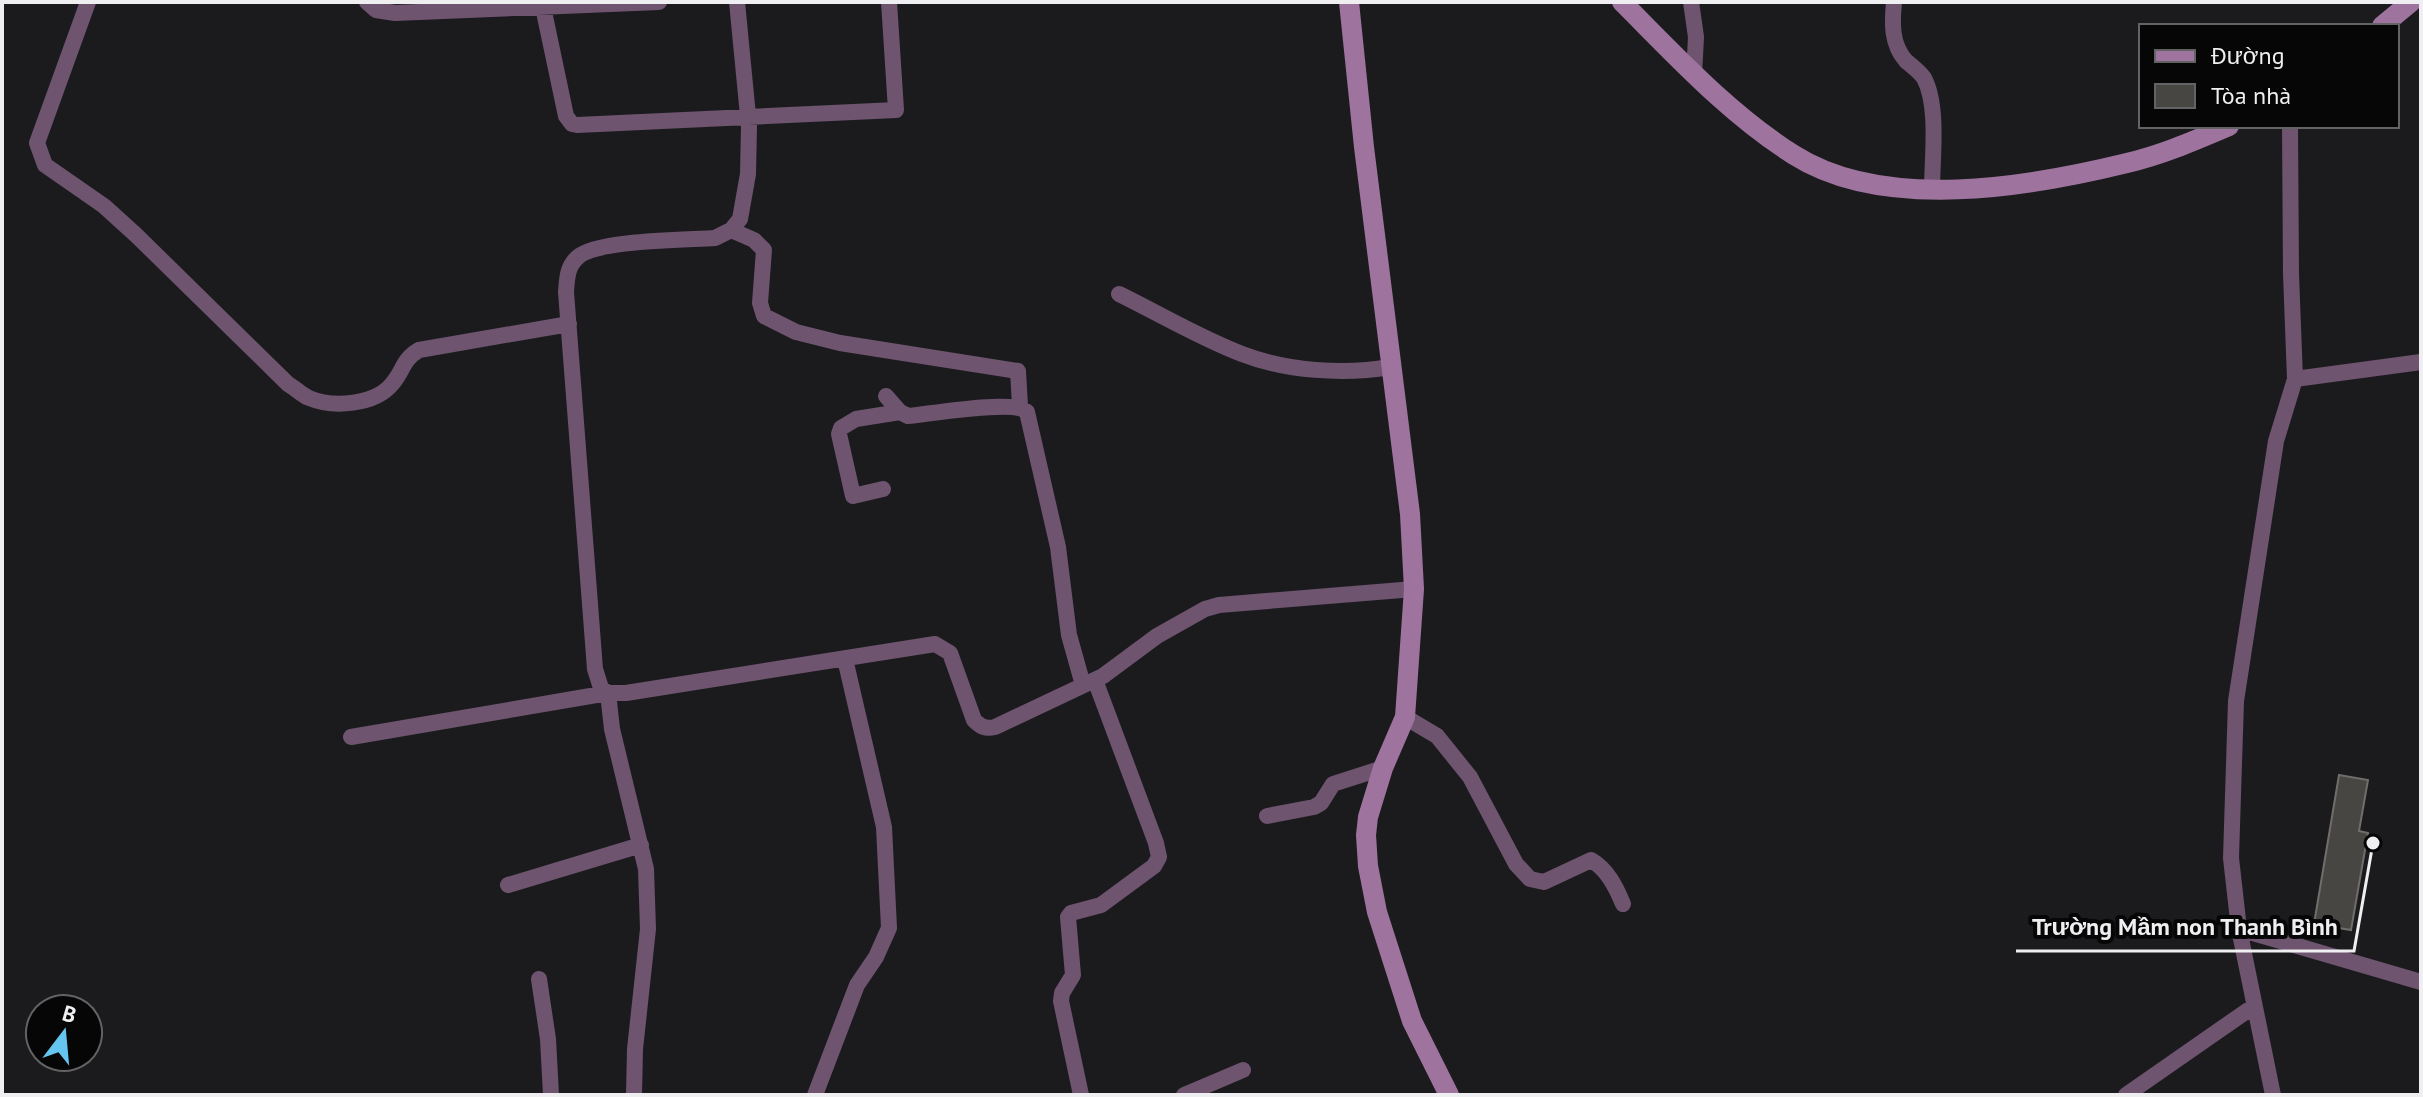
<svg xmlns="http://www.w3.org/2000/svg" width="2423" height="1097" font-family="'PT Sans',sans-serif">
	<style>
		.building { fill: #484643; stroke: #706d6a; stroke-width: 2 }
		.lines { fill: none; stroke-linecap: round; stroke-linejoin: round }
		.minor { stroke: #6e546f; stroke-width: 16 }
		.secondary { stroke: #9e749f; stroke-width: 20 }
		.leader { fill: none; stroke: #efeff1; stroke-width: 3 }
		.callout-dot { fill: #efeff1; stroke: #060607; stroke-width: 3 }
		.callout-label { font-size: 24px; text-anchor: middle; font-weight: bold; fill: #efeff1; stroke: #060607; stroke-width: 8; stroke-linejoin: round; paint-order: stroke }
	</style>
	<rect width="100%" height="100%" fill="#1b1b1e"/>
	<path class="building" d="M2339,775L2368,780L2359,831L2368,833L2351,930L2314,924Z"/>
	<g class="lines">
		<path class="minor" d="M88,2L37,143L45,165L104,206L136,235L288,384C295,388 302,395 309,398C333,408 375,405 392,384C404,370 402,360 419,350L569,324
			M367,2L376,10L395,13L659,2
			M737,2L749,126L748,174L740,219L731,230L715,238C687,240 596,240 578,257C567,266 567,279 566,292L595,669L601,688L608,693H626L935,644L950,653L974,720C981,727 985,729 995,727L1103,676L1157,636L1205,609L1219,605L1414,589
			M1691,2L1696,37L1694,75
			M1894,2C1892,23 1891,44 1906,61C1912,66 1920,72 1924,78C1939,106 1932,159 1932,190
			M543,7L566,116L572,124L577,125L896,110L889,2
			M731,230L754,240L764,250L760,303L764,316L796,332L840,343L1018,371L1020,406
			M1119,294C1160,314 1200,338 1242,354C1286,371 1344,375 1390,367
			M2295,379L2421,362
			M886,396L900,412L908,416C930,414 1014,399 1027,412L1058,547L1069,635L1083,685
			M883,489L853,496L839,434L841,428L856,419L900,412
			M1405,717L1437,736L1470,777L1516,864L1530,879L1544,882L1591,860C1607,869 1616,887 1623,904
			M351,737L608,693L612,729L646,869L648,929L635,1049L634,1095
			M1267,816L1314,807L1321,803L1333,784L1383,768
			M508,885L641,845
			M2239,929L2421,982
			M539,979L548,1039L551,1095
			M815,1095L857,985L876,957L889,928L884,827L845,659
			M1081,1095L1061,1001L1062,993L1073,975L1068,917L1071,913L1101,905L1154,866L1159,857L1156,843L1095,680
			M1184,1095L1243,1070
			M2126,1095L2254,1006
			M2273,1095L2239,929L2231,858L2236,701L2276,441L2295,379L2291,274L2290,126"/>
		<path class="secondary" d="M1349,2L1364,147L1410,514L1414,589L1405,717L1383,768L1368,817L1366,835L1368,866L1377,912L1412,1021L1449,1095
			M1622,2C1676,56 1729,114 1794,155C1884,212 2029,187 2127,163C2162,155 2196,140 2229,126
			M2382,26L2411,2"/>
	</g>
	<path class="leader" d="M2373 843L2354 951H2016"/>
	<circle class="callout-dot" cx="2373" cy="843" r="8"/>
	<g class="callout-label">
		<text x="2185" y="935">Trường Mầm non Thanh Bình</text>
	</g>
	<rect width="2423" height="1097" fill="none" stroke="#efeff1" stroke-width="8"/>
	<rect x="2139" y="24" width="260" height="104" fill="#060607" stroke="#636365" stroke-width="2"/>
	<rect x="2155" y="50" width="40" height="12" fill="#9e749f" stroke="#636365" stroke-width="2"/>
	<text x="2211" y="64" font-size="24" fill="#efeff1">Đường</text>
	<rect x="2155" y="84" width="40" height="24" fill="#484643" stroke="#636365" stroke-width="2"/>
	<text x="2211" y="104" font-size="24" fill="#efeff1">Tòa nhà</text>
	<g transform="translate(64 1033) rotate(16)"><circle r="38" fill="#060607" stroke="#636365" stroke-width="2"/>
	<path d="M0-6L14 30L0 20L-14 30Z" fill="#65c5ee"/>
	<text y="-12" font-size="22" font-weight="bold" text-anchor="middle" fill="#efeff1">B</text>
	</g>
</svg>
